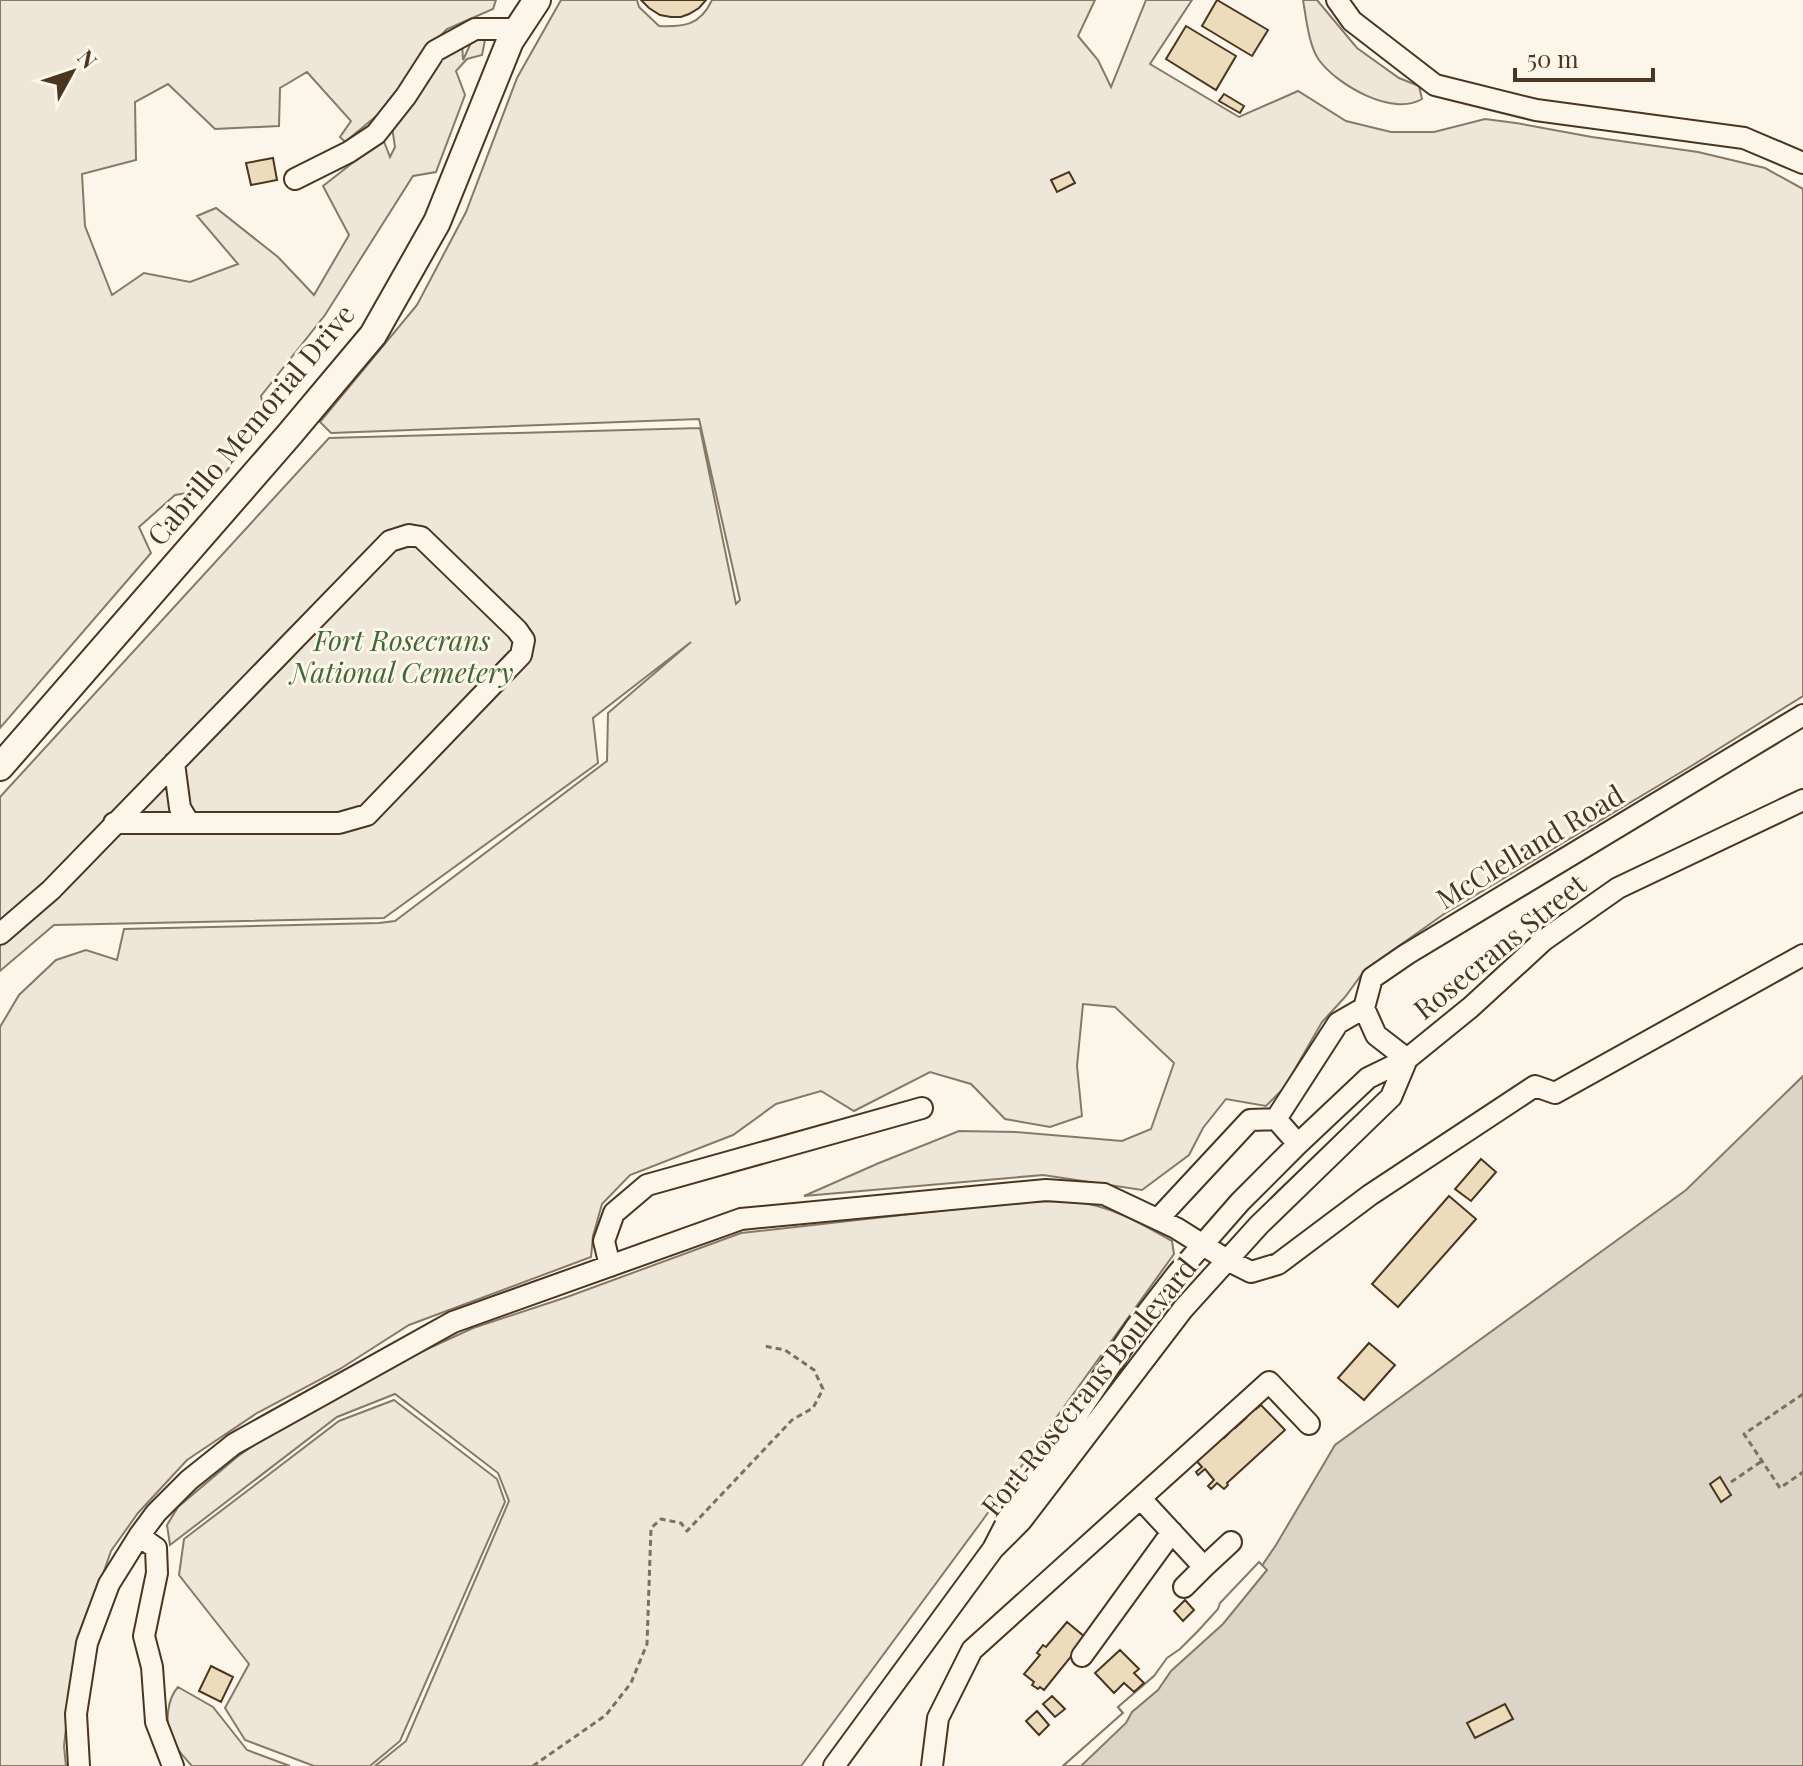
<svg xmlns="http://www.w3.org/2000/svg" width="1803" height="1766" font-family="'Playfair Display',serif">
	<style>
		.green { fill: #ede6d9; stroke: #887966; stroke-width: 2 }
		.water { fill: #dcd4c6; stroke: #887966; stroke-width: 2 }
		.pier { fill: #fbf6e9; stroke: #887966; stroke-width: 2 }
		.building { fill: #ecdcbc; stroke: #4a3520; stroke-width: 2 }
		.lines { fill: none; stroke-linecap: round; stroke-linejoin: round }
		.minor-casing { stroke: #4a3520; stroke-width: 24 }
		.major-casing { stroke: #4a3520; stroke-width: 30 }
		.path { stroke: #7f6f5c; stroke-width: 3; stroke-dasharray: 6 4; stroke-linecap: butt }
		.minor { stroke: #fbf6e9; stroke-width: 20 }
		.major { stroke: #fbf6e9; stroke-width: 26 }
		.labels { text-anchor: middle; stroke-width: 6; stroke-linejoin: round; paint-order: stroke }
		.street-label { font-size: 28px; fill: #4a3520; stroke: #fbf6e9 }
		.park-label { font-size: 28px; font-style: italic; fill: #436837; stroke: #fbf6e9 }
	</style>
	<rect width="100%" height="100%" fill="#fbf6e9"/>
	<path class="green" d="M0,0H496L493,9L447,29L420,56L392,103L345,142L340,137L351,121L307,72L280,88L279,126L215,129L168,84L135,102L136,160L82,174L85,226L112,295L144,273L190,282L238,264L197,216L216,208L278,257L314,295L349,235L323,186L383,139L390,157L395,147L392,127L437,57L462,42L463,60L475,34L485,40L482,55L467,59L456,71L465,95L436,172L413,176L325,315L261,396L267,423L211,489L175,495L139,527L151,553L0,728Z
		M561,0H637L639,7L659,26C683,27 700,26 712,0H1095L1078,36L1098,60L1111,87L1146,0H1192L1150,64L1239,117L1298,91L1346,121L1391,132H1434L1485,119L1516,123L1592,137L1698,152L1765,168L1803,189V696L1693,765L1444,914L1365,970L1345,997L1322,1022L1284,1088L1266,1106L1226,1099L1203,1128L1189,1155L1142,1190L1043,1175L804,1196L879,1163L959,1131L1016,1132L1122,1141L1151,1129L1174,1063L1115,1007L1083,1004L1077,1066L1082,1116L1050,1127L1005,1119L971,1084L930,1072L854,1111L821,1091L776,1104L733,1135L630,1175L602,1204L593,1236L591,1257L409,1325L340,1369L257,1413L187,1460L138,1513L111,1551L74,1658L64,1746L66,1766H0V1027L19,995L56,960L86,950L117,960L124,929L379,923L395,921L607,761L608,713L691,642L593,718L598,763L384,918L54,925L0,971V797L329,438L700,428L736,604L740,600L699,419L331,433L320,422L417,305L466,212L517,78Z
		M1303,0H1317L1357,48L1399,78L1419,86L1422,99C1393,117 1337,85 1319,60C1309,47 1306,17 1303,0Z
		M1018,1202C1037,1202 1056,1200 1075,1202C1110,1205 1142,1224 1172,1241L1174,1254L982,1521L801,1766H375L406,1741L509,1501L498,1473L395,1394L337,1417L170,1545L167,1525L178,1507L237,1457L278,1428L332,1401L399,1362L473,1328L567,1297L741,1233Z
		M394,1400L497,1479L505,1502L400,1741L370,1766H314L245,1740L225,1708L249,1664L179,1575L184,1539L339,1421Z
		M178,1687L213,1707L247,1750L290,1766H192C185,1758 175,1748 171,1738C165,1723 167,1699 178,1687Z"/>
	<path class="water" d="M1803,1076V1766H1063L1123,1713L1118,1707L1154,1676L1261,1567L1276,1545L1335,1445L1686,1190Z"/>
	<path class="pier" d="M1259,1562L1267,1570L1223,1624L1171,1671L1158,1690L1132,1712L1126,1723L1081,1766H1063L1123,1713L1118,1707L1154,1676L1167,1658L1180,1649L1198,1631L1218,1609L1220,1603Z"/>
	<path class="building" d="M641,0H706L699,8L689,14L681,17H671L660,15L649,8Z
		M1217,0L1268,30L1252,56L1202,26Z
		M1186,26L1236,56L1216,90L1166,59Z
		M1224,94L1244,106L1240,113L1219,101Z
		M273,158L277,180L251,185L246,163Z
		M1069,172L1075,183L1057,192L1051,180Z
		M1481,1159L1496,1172L1471,1201L1455,1189Z
		M1449,1196L1476,1219L1398,1307L1372,1284Z
		M1369,1343L1395,1365L1364,1400L1338,1378Z
		M1253,1405L1256,1409L1261,1405L1285,1430L1227,1483L1228,1485L1224,1489L1217,1483L1211,1489L1208,1486L1214,1480L1205,1469L1198,1475L1196,1472L1202,1467L1193,1457L1220,1433L1224,1438L1229,1433L1225,1429L1231,1424L1235,1428L1246,1418L1242,1415Z
		M1720,1477L1731,1495L1721,1502L1710,1484Z
		M1185,1600L1194,1610L1183,1621L1174,1611Z
		M1067,1622L1086,1638L1044,1690L1040,1687L1038,1689L1032,1685L1034,1682L1024,1674L1040,1655L1037,1653L1043,1645L1046,1647Z
		M1120,1650L1139,1669L1134,1673L1144,1683L1134,1692L1124,1683L1114,1693L1095,1673Z
		M211,1666L233,1677L221,1702L199,1691Z
		M1052,1696L1065,1709L1055,1717L1043,1704Z
		M1505,1704L1513,1719L1475,1738L1467,1723Z
		M1037,1711L1049,1725L1039,1735L1026,1721Z"/>
	<g class="lines">
		<defs>
			<path id="minor" d="M1337,0L1352,21L1435,85L1536,110L1744,138L1803,163
				M295,179L349,152L376,134L406,96L435,51L475,29H519
				M174,763L180,808L189,823
				M0,934L51,890L390,541L409,535L421,537L517,630L524,640L521,655L367,815L339,823H114
				M1407,1059L1376,1035L1364,1008L1372,978L1407,954L1803,715
				M1298,1144L1276,1119L1338,1023L1364,1008
				M1158,1219L1250,1120L1276,1119
				M610,1266L604,1241L614,1213L647,1185L922,1108
				M1141,1499L1204,1567L1231,1542
				M139,1536L156,1548L157,1573L144,1636L152,1667L156,1722L173,1766
				M993,1549L1012,1512L1136,1327L1177,1274L1240,1202L1298,1144L1368,1078L1407,1059L1471,1007L1544,940L1618,888L1803,800
				M1184,1587L1204,1567
				M1082,1656L1172,1532
				M79,1766L76,1714L87,1643L109,1584L139,1536L156,1513L189,1480L234,1444L453,1322L741,1219L1046,1190L1104,1194L1176,1228L1227,1260L1251,1272L1278,1264L1370,1195L1535,1086L1555,1093L1803,955
				M834,1766L993,1549L1021,1521L1183,1309L1259,1225L1391,1097L1407,1059
				M932,1766L938,1718L972,1650L1269,1382L1309,1424"/>
			<path id="major" d="M0,767L289,435L373,335L437,222L510,41L537,0"/>
		</defs>
		<use href="#minor" class="minor-casing"/>
		<use href="#major" class="major-casing"/>
		<path class="path" d="M1803,1394L1744,1434L1780,1488L1803,1472
			M1731,1482L1762,1461
			M533,1766L606,1715L631,1683L647,1644L651,1528L661,1519L681,1523L687,1531L792,1420L813,1408L823,1389L814,1370L785,1350L764,1346"/>
		<use href="#minor" class="minor"/>
		<use href="#major" class="major"/>
	</g>
	<g class="labels">
		<g class="street-label">
			<text transform="translate(251 425) rotate(-50)" y="10">Cabrillo Memorial Drive</text>
			<text transform="translate(1530 847) rotate(-31)" y="10">McClelland Road</text>
			<text transform="translate(1500 947) rotate(-39)" y="10">Rosecrans Street</text>
			<text transform="translate(1089 1387) rotate(-51)" y="10">Fort Rosecrans Boulevard</text>
		</g>
		<g class="park-label">
			<text x="402" y="651">Fort Rosecrans<tspan x="402" dy="32">National Cemetery</tspan></text>
		</g>
	</g>
	<g transform="translate(72 72) rotate(50)" stroke="#fbf6e9" stroke-width="6" paint-order="stroke">
	<path d="M0-6L14 30L0 20L-14 30Z" fill="#4a3520"/>
	<text y="-12" font-size="22" font-weight="bold" text-anchor="middle" fill="#4a3520">N</text>
	</g>
	<path d="M1515 68v12h138v-12" fill="none" stroke="#4a3520" stroke-width="4"/>
	<text x="1527" y="68" font-size="24" fill="#4a3520" stroke="#fbf6e9" stroke-width="6" paint-order="stroke">50 m</text>
</svg>
